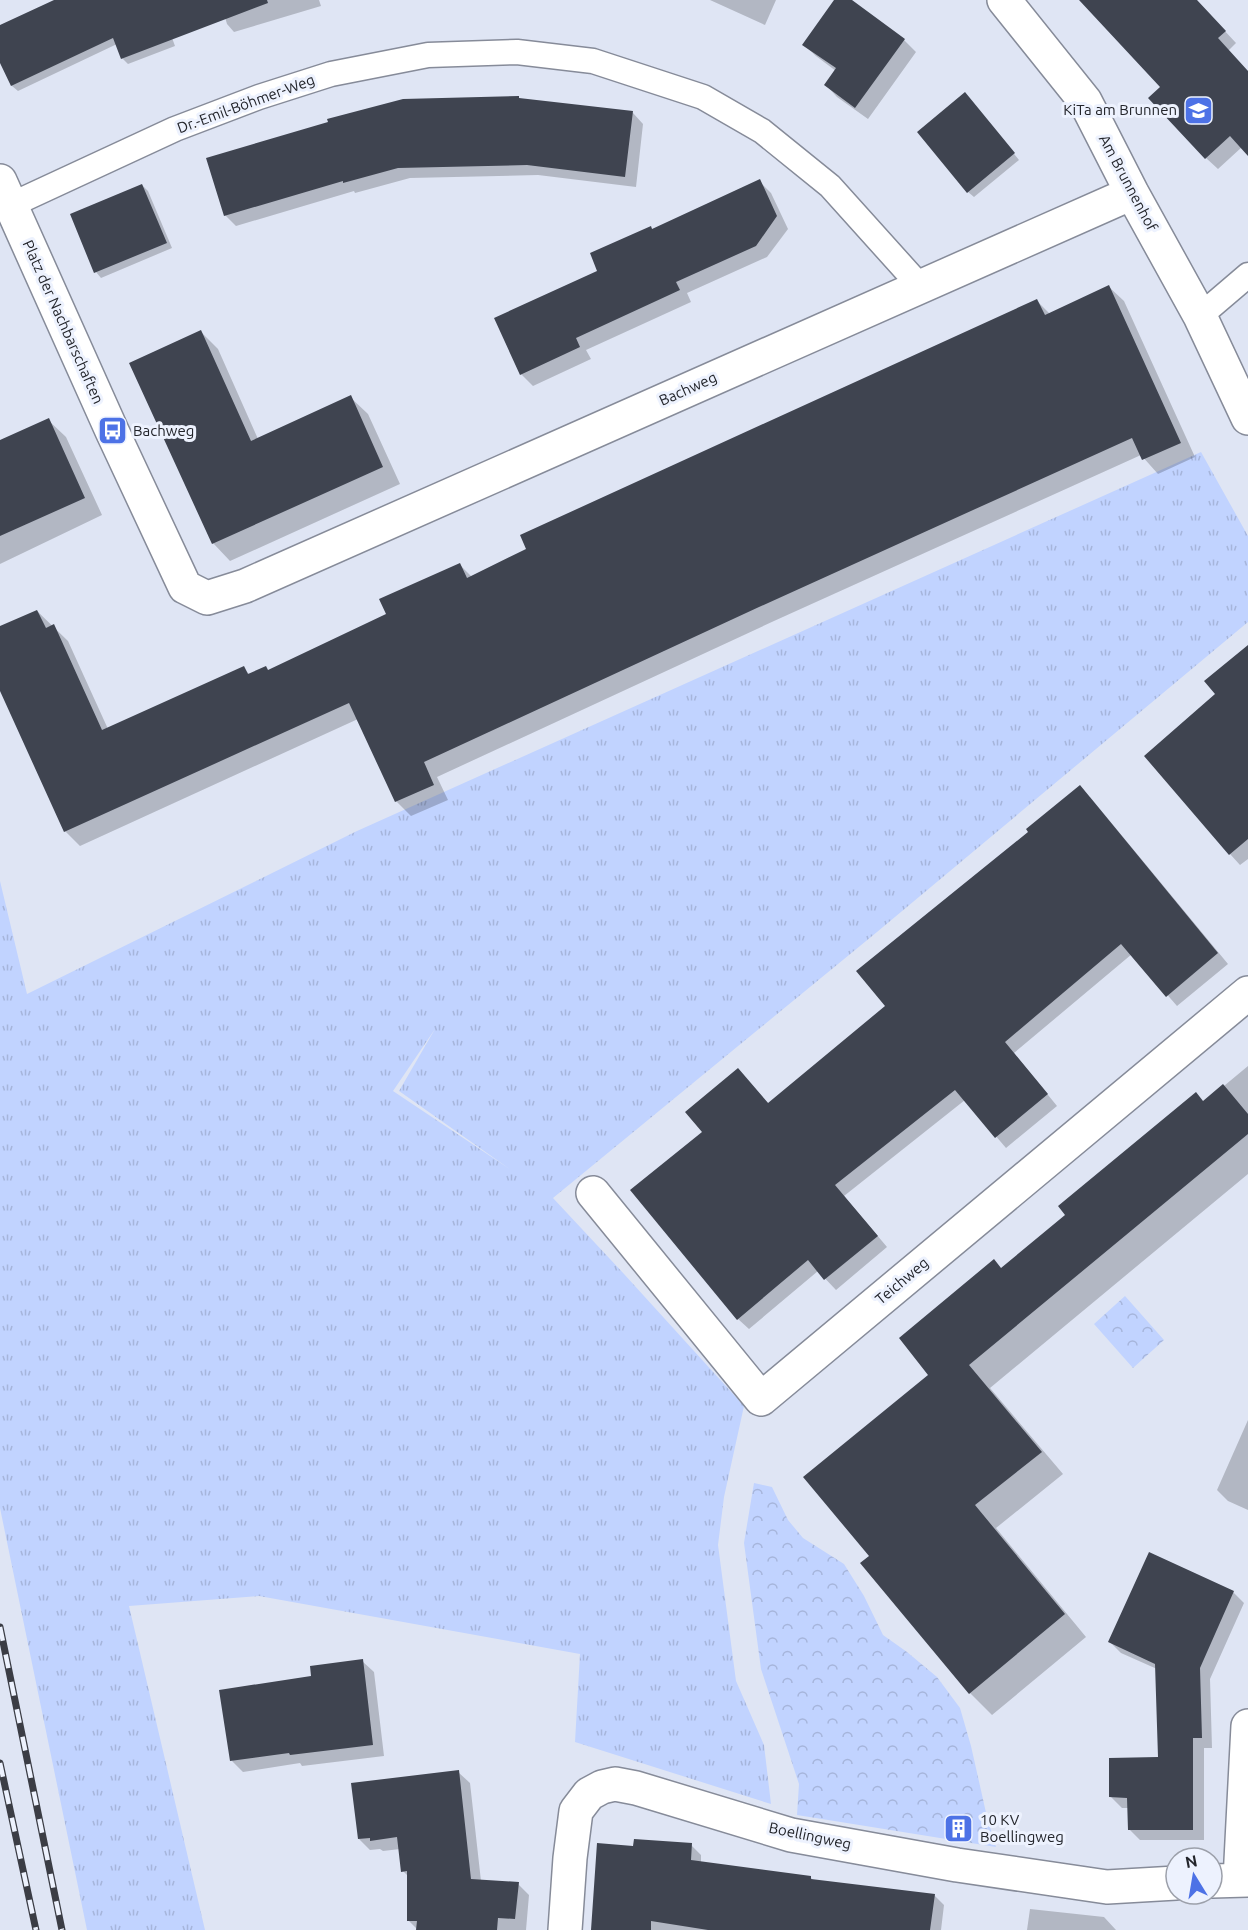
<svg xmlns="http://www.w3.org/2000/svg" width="1248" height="1930" font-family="Ubuntu,sans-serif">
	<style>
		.grass { fill: url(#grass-tufts); fill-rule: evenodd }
		.forest { fill: url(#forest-crowns) }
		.shadow { fill: #0003 }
		.building { fill: #3f4450 }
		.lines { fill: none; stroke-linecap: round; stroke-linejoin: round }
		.lane-casing { stroke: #868b99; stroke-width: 27 }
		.street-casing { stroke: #868b99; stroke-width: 36 }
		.lane { stroke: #fff; stroke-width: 24 }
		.street { stroke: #fff; stroke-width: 33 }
		.rail-casing { stroke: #3b3d45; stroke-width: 7 }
		.rail { stroke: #edf2fe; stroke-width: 4.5; stroke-dasharray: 14; stroke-linecap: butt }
		.labels { text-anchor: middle; stroke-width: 6; stroke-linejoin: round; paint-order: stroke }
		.street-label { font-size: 15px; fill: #23252b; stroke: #edf2fe }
		.poi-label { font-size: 15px; fill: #23252b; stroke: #edf2fe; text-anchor: start }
	</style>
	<defs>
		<pattern id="grass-tufts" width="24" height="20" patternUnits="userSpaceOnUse" patternTransform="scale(1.5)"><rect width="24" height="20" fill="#c1d3ff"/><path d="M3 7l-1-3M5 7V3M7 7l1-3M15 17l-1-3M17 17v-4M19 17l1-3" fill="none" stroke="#a6b5db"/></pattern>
		<pattern id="forest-crowns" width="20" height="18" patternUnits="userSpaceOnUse" patternTransform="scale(1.5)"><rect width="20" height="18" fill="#c1d3ff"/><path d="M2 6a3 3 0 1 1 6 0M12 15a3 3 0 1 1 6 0" fill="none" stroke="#a6b5db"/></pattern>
	</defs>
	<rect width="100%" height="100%" fill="#dfe5f4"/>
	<path class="grass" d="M1201,452L1248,536V622L877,932L553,1198L624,1274L744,1406L724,1497L718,1545L736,1681L764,1745L771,1804L575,1742L580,1654L259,1596L129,1606L205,1930H87L0,1508V881L27,994L357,831ZM435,1029L399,1091L511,1170L393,1091Z"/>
	<path class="forest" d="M1125,1296L1164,1340L1133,1368L1094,1324Z
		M754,1483L772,1487L788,1520L803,1538L844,1564L864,1596L883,1635L907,1652L937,1677L960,1708L971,1746L987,1817L996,1847L797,1815L799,1784L761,1669L744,1543Z"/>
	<path class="shadow" d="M62,0H158L175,46L128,64L122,58L117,44L18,91L12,86L0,60V27Z
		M220,0H319L321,6L234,32L227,24Z
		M710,0H776L765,25Z
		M836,0H849L904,40L916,52L868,119L837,97L826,85L836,71L816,56L804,45Z
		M1081,0H1196L1236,43L1228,51L1248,72V154L1242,147L1218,169L1206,158L1162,87Z
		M518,97L521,100L633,113L643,124L636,187L538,175L410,178L355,193L354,191L236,226L225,215Z
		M970,100L1019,160L974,197L968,192Z
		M759,181L771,193L788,229L767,257L687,293L691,302L586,350L591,359L533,386L521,374L651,228L653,230Z
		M142,185L148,191L172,248L101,278L96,272L72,215Z
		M1109,287L1124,301L1195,457L1158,474L1141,455L774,621L437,777L448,800L411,816L396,801L358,719L80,846L65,831L0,687V628L37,611L68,641L108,729L243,668L250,675L269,671L388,615L460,565L472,577L1037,301L1050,314Z
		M201,332L218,349L258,439L350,397L368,414L400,484L230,561L213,543Z
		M48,420L66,437L102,515L0,564V441Z
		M1248,647V859L1240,865L1230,854L1217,694Z
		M1090,797L1228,964L1177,1006L1132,954L1014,1053L1057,1106L1006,1148L965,1100L844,1196L887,1247L836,1290L818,1271L749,1329L738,1319L704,1132L738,1070L769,1104L887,1006Z
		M1248,1066V1174L990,1388L1063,1474L996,1528L1086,1637L992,1715L970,1693L862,1564L871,1556L930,1375L1002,1270Z
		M1248,1420V1510L1228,1501L1217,1490Z
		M1150,1554L1233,1592L1244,1603L1210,1679L1212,1748H1204V1840H1140L1129,1829V1808H1122L1111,1797L1159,1759L1157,1669L1121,1653L1110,1642Z
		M362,1661L374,1672L384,1756L302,1766L300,1763L243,1772L232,1761L313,1677Z
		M458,1772L470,1783L481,1881L518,1884L529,1895L526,1930H418L408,1920L409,1877L403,1871L400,1849L383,1851L380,1849L370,1850L359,1839Z
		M691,1845L701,1855V1863L810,1877L814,1881L934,1895L944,1905L941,1930H593L635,1847Z
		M1030,1909L1104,1917L1116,1930H1027Z"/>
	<path class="building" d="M54,0H267L268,3L121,59L113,38L11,86L0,63V25Z
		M834,0H852L905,39L855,108L824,85L836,68L802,45Z
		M1079,0H1197L1226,31L1218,38L1248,71V156L1230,136L1205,159L1148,98L1160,87Z
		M965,92L1015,153L967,193L917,132Z
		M519,96V98L633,111L625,177L527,165L398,168L343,183V181L224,216L206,158L328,122L327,119L403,99Z
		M760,179L777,216L756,246L676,282L680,290L576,338L580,347L520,375L494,318L597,271L590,253L651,226L652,229Z
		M142,184L167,243L94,273L70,214Z
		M1109,285L1181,443L1142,460L1132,438L759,607L424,762L434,785L395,802L349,703L64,832L0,691V626L37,610L46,628L54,624L102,730L244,666L248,674L266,666L268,670L386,614L379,599L460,563L467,578L526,549L520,535L1037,299L1045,315Z
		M201,330L251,441L351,395L383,467L212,544L129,363Z
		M49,418L85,498L0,536V440Z
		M1248,645V839L1229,855L1144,756L1215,694L1204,681Z
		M1080,785L1218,953L1166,997L1121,944L1005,1042L1048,1094L995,1138L955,1090L835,1185L878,1236L824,1280L808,1260L737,1320L630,1190L702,1132L685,1112L738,1068L768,1103L885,1006L856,971L1028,832L1026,829Z
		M1223,1084L1248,1114V1134L969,1365L1042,1452L975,1505L1065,1614L969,1694L860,1563L869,1556L803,1477L928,1375L899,1338L994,1259L1001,1268L1065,1215L1058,1206L1196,1092L1203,1101Z
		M1149,1552L1234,1591L1200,1668L1202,1738H1193V1830H1128L1127,1798L1109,1797V1758L1158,1757L1155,1664L1108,1642Z
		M363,1659L373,1745L290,1755L289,1753L230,1761L219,1690L311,1676L310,1666Z
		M459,1770L471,1879L519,1882L515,1919L498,1918L497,1930H416L417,1921H407V1871L401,1872L397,1837L370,1841V1838L358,1839L351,1783Z
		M634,1839L692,1843L691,1860L811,1876V1879L935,1894L930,1930H708L651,1921V1930H591L597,1843L633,1846Z"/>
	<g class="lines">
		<defs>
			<path id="lane" d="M11,205L175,129L259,97L331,74L428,55L517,52L593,61L703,97L762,131L830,186L920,286
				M1200,316L1248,275"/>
			<path id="street" d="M1004,0L1085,101L1132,193L1200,316L1248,418
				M0,181L112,431L185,587L207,598L245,586L1132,193
				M593,1193L761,1399L1248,993
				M1240,1880L1248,1726
				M1212,1881L1248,1880
				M565,1930L570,1858L576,1811L589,1794L602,1787L615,1784L636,1788L791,1835L957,1865L1107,1887L1176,1883"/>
		</defs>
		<use href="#lane" class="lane-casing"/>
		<use href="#street" class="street-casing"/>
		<use href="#lane" class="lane"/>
		<use href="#street" class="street"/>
		<defs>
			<path id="rail" d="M0,1627L62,1930
				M0,1763L36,1930"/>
		</defs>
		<use href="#rail" class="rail-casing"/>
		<use href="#rail" class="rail"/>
	</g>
	<defs>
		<symbol id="school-square" viewBox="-11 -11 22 22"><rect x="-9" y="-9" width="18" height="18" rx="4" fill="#4d72e6" stroke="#edf2fe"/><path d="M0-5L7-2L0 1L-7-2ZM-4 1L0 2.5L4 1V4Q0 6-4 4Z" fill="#fff"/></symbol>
		<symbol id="bus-square" viewBox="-11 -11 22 22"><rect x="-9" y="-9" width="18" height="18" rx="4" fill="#4d72e6" stroke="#edf2fe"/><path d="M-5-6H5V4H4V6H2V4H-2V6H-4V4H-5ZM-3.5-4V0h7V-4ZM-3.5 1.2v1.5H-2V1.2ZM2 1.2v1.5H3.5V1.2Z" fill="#fff"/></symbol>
		<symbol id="building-square" viewBox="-11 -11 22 22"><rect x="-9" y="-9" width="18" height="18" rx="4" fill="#4d72e6" stroke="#edf2fe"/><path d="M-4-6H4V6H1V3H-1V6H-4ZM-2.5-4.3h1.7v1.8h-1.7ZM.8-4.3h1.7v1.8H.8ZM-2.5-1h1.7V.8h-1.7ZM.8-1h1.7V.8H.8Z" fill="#fff"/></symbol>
	</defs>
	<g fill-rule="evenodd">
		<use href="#school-square" x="1182" y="94" width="33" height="33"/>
		<use href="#bus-square" x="96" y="414" width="33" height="33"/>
		<use href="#building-square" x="942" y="1812" width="33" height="33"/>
	</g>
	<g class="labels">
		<g class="street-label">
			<text transform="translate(246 104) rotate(-20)" y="5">Dr.-Emil-Böhmer-Weg</text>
			<text transform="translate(1128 183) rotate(62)" y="5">Am Brunnenhof</text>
			<text transform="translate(63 322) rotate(66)" y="5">Platz der Nachbarschaften</text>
			<text transform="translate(688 389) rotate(-24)" y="5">Bachweg</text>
			<text transform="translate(902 1281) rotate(-40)" y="5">Teichweg</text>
			<text transform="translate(810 1836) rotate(12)" y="5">Boellingweg</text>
		</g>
		<g class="poi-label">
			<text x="1177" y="115" text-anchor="end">KiTa am Brunnen</text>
			<text x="133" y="436">Bachweg</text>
			<text x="980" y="1825">10 KV<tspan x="980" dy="17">Boellingweg</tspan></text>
		</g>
	</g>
	<g transform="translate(1194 1876) rotate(349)"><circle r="28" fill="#edf2fe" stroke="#9ca0aa" stroke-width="1.5"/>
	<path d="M0-4.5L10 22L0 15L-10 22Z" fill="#4d72e6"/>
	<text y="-9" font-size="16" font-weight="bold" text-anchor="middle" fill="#23252b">N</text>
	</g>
</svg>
